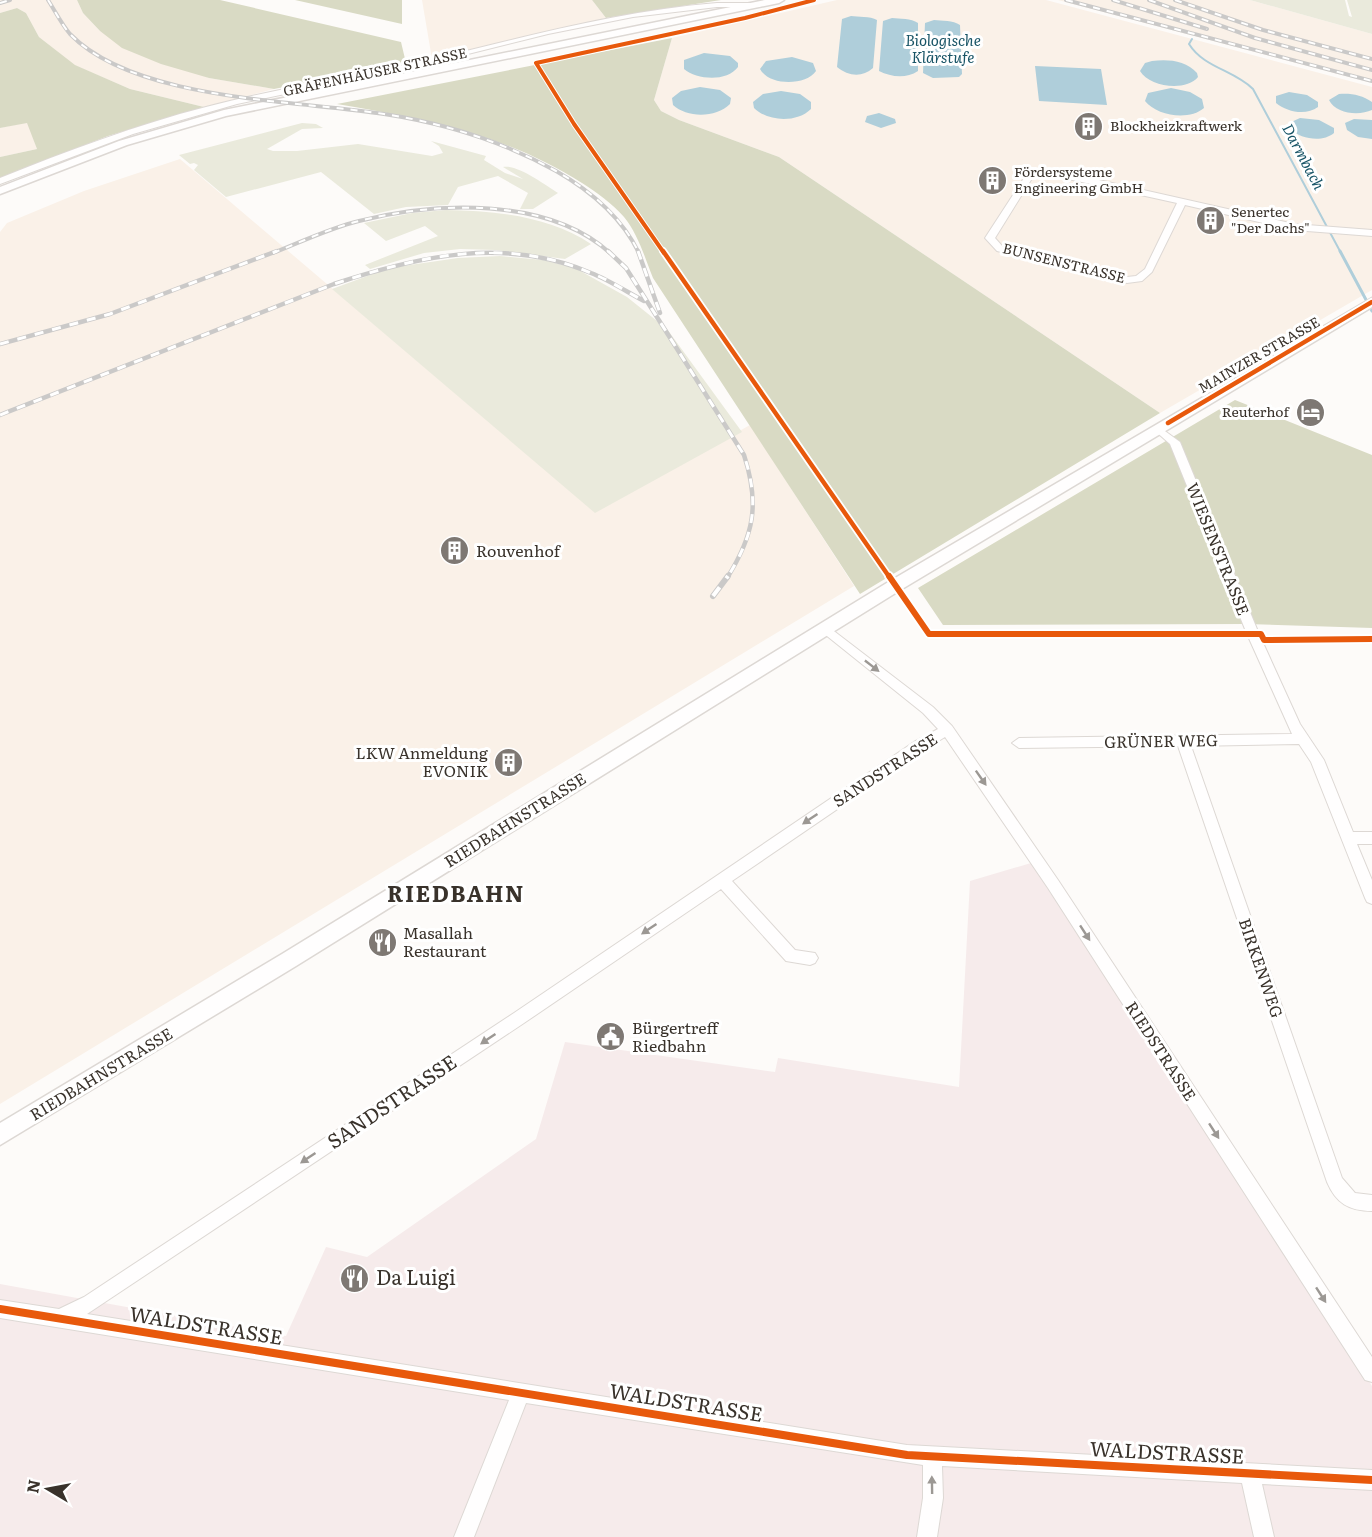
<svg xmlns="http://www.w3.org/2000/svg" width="1372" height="1537" font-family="Literata,serif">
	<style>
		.commercial { fill: #f6ebeb }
		.built { fill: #faf1e8 }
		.green { fill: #eaeadc }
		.forest { fill: #d9dac4 }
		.water { fill: #afceda }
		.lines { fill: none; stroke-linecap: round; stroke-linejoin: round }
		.stream-far1 { stroke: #afceda; stroke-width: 2 }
		.stream { stroke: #afceda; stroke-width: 3 }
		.minor-casing { stroke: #ddd8d4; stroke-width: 2 }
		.major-casing { stroke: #ddd8d4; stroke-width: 3 }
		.minor { fill: #fffefe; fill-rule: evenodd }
		.major { fill: #fffefe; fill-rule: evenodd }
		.rail-far2-casing { stroke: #cac9c8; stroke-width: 4 }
		.rail-far1-casing { stroke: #cac9c8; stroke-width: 4.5 }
		.rail-casing { stroke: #cac9c8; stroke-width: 6 }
		.rail-far2 { stroke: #fff; stroke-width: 2; stroke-dasharray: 7; stroke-linecap: butt }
		.rail-far1 { stroke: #fff; stroke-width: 3; stroke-dasharray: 9; stroke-linecap: butt }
		.rail { stroke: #fff; stroke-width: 4; stroke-dasharray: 11; stroke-linecap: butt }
		.cycleway-far3-casing { stroke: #fff; stroke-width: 6 }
		.cycleway-far2-casing { stroke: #fff; stroke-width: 8 }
		.cycleway-far1-casing { stroke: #fff; stroke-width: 10 }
		.cycleway-casing { stroke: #fff; stroke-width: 11 }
		.cycleway-far3 { stroke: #e8590c; stroke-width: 4 }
		.cycleway-far2 { stroke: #e8590c; stroke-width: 4.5 }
		.cycleway-far1 { stroke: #e8590c; stroke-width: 6 }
		.cycleway { stroke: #e8590c; stroke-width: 8 }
		.oneway { fill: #9c9894 }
		.labels { text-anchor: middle; stroke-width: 6; stroke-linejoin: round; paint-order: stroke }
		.far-street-label { font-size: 14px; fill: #39322b; stroke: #fff }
		.far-poi-label { font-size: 14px; fill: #39322b; stroke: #fff; text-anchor: start }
		.far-water-label { font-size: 15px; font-style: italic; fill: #185466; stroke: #fff }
		.street-label { font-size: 16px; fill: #39322b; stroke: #fff }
		.poi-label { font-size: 16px; fill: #39322b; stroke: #fff; text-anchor: start }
		.near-street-label { font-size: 20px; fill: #39322b; stroke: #fff }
		.near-poi-label { font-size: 20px; fill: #39322b; stroke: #fff; text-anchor: start }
		.district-label { font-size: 22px; font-weight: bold; letter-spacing: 1.5px; fill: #39322b; stroke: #fff }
	</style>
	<rect width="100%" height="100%" fill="#fdfbf9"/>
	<path class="commercial" d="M1031,863L1372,1386V1537H0V1284L286,1336L326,1247L367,1257L536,1139L565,1042L775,1072L778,1058L959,1087L970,881Z"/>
	<path class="built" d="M0,0H77L83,13L100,31L209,78L274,89L204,107L130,89L74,65L39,37L26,13L17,8L0,13Z
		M422,0H592L606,18L432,59Z
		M837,0H1046L1372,87V290L1160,413L779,157L679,120L661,111L654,100L672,38Z
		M1058,0H1250L1372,34V83Z
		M28,122L37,149L0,157V128Z
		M180,159L595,512L750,425L854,586L0,1104V232L7,223L84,191Z"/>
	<path class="green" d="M1250,0H1345L1349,16L1352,17L1347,0H1372V34Z
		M302,123L316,124L323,128L302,129L267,149L273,151H297L358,144L432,156L443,153L439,146L431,141L486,156L484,160L505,173L523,179L503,167C517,164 545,185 558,193L533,209H520L528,193L498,176L458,187L448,205L406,207L374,214L321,172L226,197L194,170L198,165L194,163L190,164L179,155Z
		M446,210C496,211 549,216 591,244L565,259L496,250L460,249L424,253L370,269L365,265L438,236L425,226L386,241L364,223L412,213Z
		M500,256L543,260L575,268L627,297L667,329L742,432L595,513L332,289L389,268L458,258Z"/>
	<path class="forest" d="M77,0H220L401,42L406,63L274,89L209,78L161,64L122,48L100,31L83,13Z
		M295,0H402V24Z
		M592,0H721L606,18Z
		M17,8L26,13L39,37L75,65L130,89L204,107L108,136L0,178V157L37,149L27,123L0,128V13Z
		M672,38L654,100L661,111L679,120L779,157L1160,413L860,594L653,278C645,258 638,234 624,217C613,204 596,192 582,183C508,135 422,118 337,104Z
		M1235,400L1372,455V628L1247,624L943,625L918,588Z"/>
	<path class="water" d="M851,16C858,17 870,16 877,20L873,68C862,78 848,76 837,67L842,19Z
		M892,18C900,19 911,18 918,23V71C906,79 891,77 879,71L883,21Z
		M934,20C942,21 953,20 960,25L962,74L959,77L933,78L923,73L925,23Z
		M704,53L730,56L738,63V67C727,82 697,80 684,69V60Z
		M792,57L813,63L816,71C806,86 769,86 760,69L766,61Z
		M1152,61C1167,59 1186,60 1197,73L1198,77C1186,92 1149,87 1140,71L1145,63Z
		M1035,66L1101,69L1107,105L1039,101Z
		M700,87L720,90L731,98L730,104C716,118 687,118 673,105L672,98L681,91Z
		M1171,88L1190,92L1202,99L1204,108C1189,121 1157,116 1145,101L1148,93Z
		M781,91L800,94L811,102V109C797,123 768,122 754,108L753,102L763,94Z
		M1289,92L1307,95L1318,102V107C1306,116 1287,112 1276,103V96Z
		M1339,94C1351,93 1362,95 1372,102V110C1359,116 1336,114 1329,100Z
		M879,113L895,119L896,123L881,128L865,122L867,116Z
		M1300,118L1319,120L1334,128V133C1322,143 1301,139 1290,129L1289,123Z
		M1354,119L1372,120V139L1358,137L1347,130L1345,123Z"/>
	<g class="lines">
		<path class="stream-far1" d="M1192,39L1189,44C1204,68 1234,70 1253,89L1341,253"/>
		<path class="stream" d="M1340,251L1372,311"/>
		<defs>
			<path id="minor" d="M717,3H759L763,5L759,7H717L633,17L548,34L424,65L237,104L133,134L0,184V178C67,151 136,125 206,107C278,88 351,77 424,61C522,38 617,11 717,3Z
				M1050,169L1294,224L1372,230V236L1294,230L1185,205L1152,272L1142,281L1127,283L997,251L985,238L1024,178L1031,171ZM1036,175H1050L1177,203L1145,269L1136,276L1127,277L1003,247L995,238L1031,180Z
				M1158,426L1180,442L1259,634L1300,724L1324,760L1353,832H1372V844H1357L1372,880V904L1367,902L1365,898L1311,762L1299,744L1191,746L1342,1178L1355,1193L1372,1195V1211C1349,1211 1336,1203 1327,1182L1178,746L1019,748L1012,743L1019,738L1292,734L1247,634L1170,444L1153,429Z
				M826,625L933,707L952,726L1058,880L1372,1357V1382L1365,1380L1048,888L945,737L924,750L732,881L795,950L815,953L818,958L815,963L810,965L786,961L721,889L524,1023L87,1314L907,1445L1372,1470V1490L1262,1484L1274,1537H1254L1242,1483L942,1466L943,1498L937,1537H917L923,1498V1465L526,1403L474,1537H454L509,1400L0,1318V1300L59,1309L84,1297L514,1013L914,742L938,729L923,713L822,632L820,629Z"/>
			<path id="major" d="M765,0H784L779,3L226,116L127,145L0,194V187L119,141L224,110Z
				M1372,298V307L902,589L296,966L0,1145V1123L282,954L890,581Z"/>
		</defs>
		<use href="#minor" class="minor-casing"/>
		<use href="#major" class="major-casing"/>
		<use href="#minor" class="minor"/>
		<use href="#major" class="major"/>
		<defs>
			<path id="rail-far2" d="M48,0C55,11 62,25 70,34C135,101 296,100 384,114C443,123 504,142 556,171C591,191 621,216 639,253
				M1066,0L1372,81
				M1113,0L1207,29
				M1149,0L1255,38L1372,70
				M1175,0L1263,30L1372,59
				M0,3L10,0
				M273,253C301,242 330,228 359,221C435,202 547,196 610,253
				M475,253H497"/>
			<path id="rail-far1" d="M608,251L626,268L744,455C760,504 754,535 727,578
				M638,251L660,313
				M0,344L110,314L277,251
				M0,415L334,284C419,256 505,236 591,273C609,280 627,292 644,301"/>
			<path id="rail" d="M713,596L728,576"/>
		</defs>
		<use href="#rail-far2" class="rail-far2-casing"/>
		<use href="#rail-far1" class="rail-far1-casing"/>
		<use href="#rail" class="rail-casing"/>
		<use href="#rail-far2" class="rail-far2"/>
		<use href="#rail-far1" class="rail-far1"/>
		<use href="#rail" class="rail"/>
		<defs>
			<path id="cycleway-far3" d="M664,253L574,124L536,63L745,18L814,0"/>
			<path id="cycleway-far2" d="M663,251L890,578
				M1168,423L1372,302"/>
			<path id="cycleway-far1" d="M889,576L929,634H1261L1264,640L1372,639"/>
			<path id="cycleway" d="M0,1309L907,1455L1372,1480"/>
		</defs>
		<use href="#cycleway-far3" class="cycleway-far3-casing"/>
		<use href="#cycleway-far2" class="cycleway-far2-casing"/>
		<use href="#cycleway-far1" class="cycleway-far1-casing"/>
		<use href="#cycleway" class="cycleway-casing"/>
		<use href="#cycleway-far3" class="cycleway-far3"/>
		<use href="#cycleway-far2" class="cycleway-far2"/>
		<use href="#cycleway-far1" class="cycleway-far1"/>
		<use href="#cycleway" class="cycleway"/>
	</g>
	<defs><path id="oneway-solid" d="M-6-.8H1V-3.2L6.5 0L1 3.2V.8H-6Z" transform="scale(1.5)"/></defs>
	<g class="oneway">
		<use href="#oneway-solid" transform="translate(872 666) rotate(38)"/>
		<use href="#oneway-solid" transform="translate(981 778) rotate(55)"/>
		<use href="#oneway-solid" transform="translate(810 819) rotate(146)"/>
		<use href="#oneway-solid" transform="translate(649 929) rotate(146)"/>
		<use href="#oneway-solid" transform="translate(1085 933) rotate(57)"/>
		<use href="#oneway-solid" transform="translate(488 1039) rotate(146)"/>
		<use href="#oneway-solid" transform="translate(1214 1131) rotate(57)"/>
		<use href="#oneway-solid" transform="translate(308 1158) rotate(146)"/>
		<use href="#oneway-solid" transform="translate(1321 1295) rotate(57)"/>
		<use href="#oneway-solid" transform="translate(932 1485) rotate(-91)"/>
	</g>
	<defs>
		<symbol id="building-disc" viewBox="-11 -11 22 22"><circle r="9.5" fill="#7e7873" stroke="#fff"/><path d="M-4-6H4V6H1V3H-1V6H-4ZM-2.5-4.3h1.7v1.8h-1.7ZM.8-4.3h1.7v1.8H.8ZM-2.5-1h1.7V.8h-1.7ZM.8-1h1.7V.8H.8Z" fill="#fff"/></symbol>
		<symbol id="hotel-disc" viewBox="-11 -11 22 22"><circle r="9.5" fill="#7e7873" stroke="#fff"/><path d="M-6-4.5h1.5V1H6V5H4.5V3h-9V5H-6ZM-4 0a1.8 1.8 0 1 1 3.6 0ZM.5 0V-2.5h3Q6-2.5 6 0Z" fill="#fff"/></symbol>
		<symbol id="restaurant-disc" viewBox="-11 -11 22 22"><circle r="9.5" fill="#7e7873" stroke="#fff"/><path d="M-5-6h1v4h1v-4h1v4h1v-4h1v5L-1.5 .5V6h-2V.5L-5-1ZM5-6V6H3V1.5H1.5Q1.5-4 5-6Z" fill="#fff"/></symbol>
		<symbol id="civic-disc" viewBox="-11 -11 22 22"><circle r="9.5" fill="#7e7873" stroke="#fff"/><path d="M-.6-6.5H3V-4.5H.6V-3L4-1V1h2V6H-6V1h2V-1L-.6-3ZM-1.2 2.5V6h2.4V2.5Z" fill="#fff"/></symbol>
	</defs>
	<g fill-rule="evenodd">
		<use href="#building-disc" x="1072" y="110" width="33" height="33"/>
		<use href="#building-disc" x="976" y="164" width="33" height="33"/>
		<use href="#building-disc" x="1194" y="204" width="33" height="33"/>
		<use href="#hotel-disc" x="1294" y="396" width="33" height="33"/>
		<use href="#building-disc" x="438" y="534" width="33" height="33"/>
		<use href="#building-disc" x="492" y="746" width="33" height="33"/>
		<use href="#restaurant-disc" x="366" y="926" width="33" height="33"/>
		<use href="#civic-disc" x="594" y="1020" width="33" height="33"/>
		<use href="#restaurant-disc" x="338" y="1262" width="33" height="33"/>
	</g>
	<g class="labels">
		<g class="far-street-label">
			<text transform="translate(375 72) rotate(-12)" y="5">GRÄFENHÄUSER STRASSE</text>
			<text transform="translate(1064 263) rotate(14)" y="5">BUNSENSTRASSE</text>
			<text transform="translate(1259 355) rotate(-30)" y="5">MAINZER STRASSE</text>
		</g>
		<g class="far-poi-label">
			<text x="1110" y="131">Blockheizkraftwerk</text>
			<text x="1014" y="177">Fördersysteme<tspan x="1014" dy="16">Engineering GmbH</tspan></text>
			<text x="1231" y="217">Senertec<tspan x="1231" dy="16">"Der Dachs"</tspan></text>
			<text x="1289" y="417" text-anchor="end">Reuterhof</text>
		</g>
		<g class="far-water-label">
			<text x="943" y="46">Biologische<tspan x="943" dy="17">Klärstufe</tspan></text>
			<text transform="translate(1303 157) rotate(62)" y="5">Darmbach</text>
		</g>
		<g class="street-label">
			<text transform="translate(1218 549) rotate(68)" y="6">WIESENSTRASSE</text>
			<text transform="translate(1161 741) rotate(-1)" y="6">GRÜNER WEG</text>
			<text transform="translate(885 770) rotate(-33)" y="6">SANDSTRASSE</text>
			<text transform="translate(515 820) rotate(-32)" y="6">RIEDBAHNSTRASSE</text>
			<text transform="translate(1261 968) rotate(71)" y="6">BIRKENWEG</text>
			<text transform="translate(1161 1051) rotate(57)" y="6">RIEDSTRASSE</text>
			<text transform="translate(101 1074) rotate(-31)" y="6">RIEDBAHNSTRASSE</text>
		</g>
		<g class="poi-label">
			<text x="476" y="557">Rouvenhof</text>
			<text x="488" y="759" text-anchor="end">LKW Anmeldung<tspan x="488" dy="18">EVONIK</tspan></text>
			<text x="403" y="939">Masallah<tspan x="403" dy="18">Restaurant</tspan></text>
			<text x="632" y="1034">Bürgertreff<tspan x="632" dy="18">Riedbahn</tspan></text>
		</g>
		<g class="near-street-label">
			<text transform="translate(392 1102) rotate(-34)" y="7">SANDSTRASSE</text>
			<text transform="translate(206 1326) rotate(9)" y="7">WALDSTRASSE</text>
			<text transform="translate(686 1403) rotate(9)" y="7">WALDSTRASSE</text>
			<text transform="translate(1167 1453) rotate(3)" y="7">WALDSTRASSE</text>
		</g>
		<g class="near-poi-label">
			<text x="376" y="1285">Da Luigi</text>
		</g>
		<g class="district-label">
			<text x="456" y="902">RIEDBAHN</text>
		</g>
	</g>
	<g transform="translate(48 1489) rotate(280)" stroke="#ffffff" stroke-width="4.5" paint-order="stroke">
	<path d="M0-4.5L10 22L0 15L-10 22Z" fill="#39322b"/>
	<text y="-9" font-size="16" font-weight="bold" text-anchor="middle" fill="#39322b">N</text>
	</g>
</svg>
